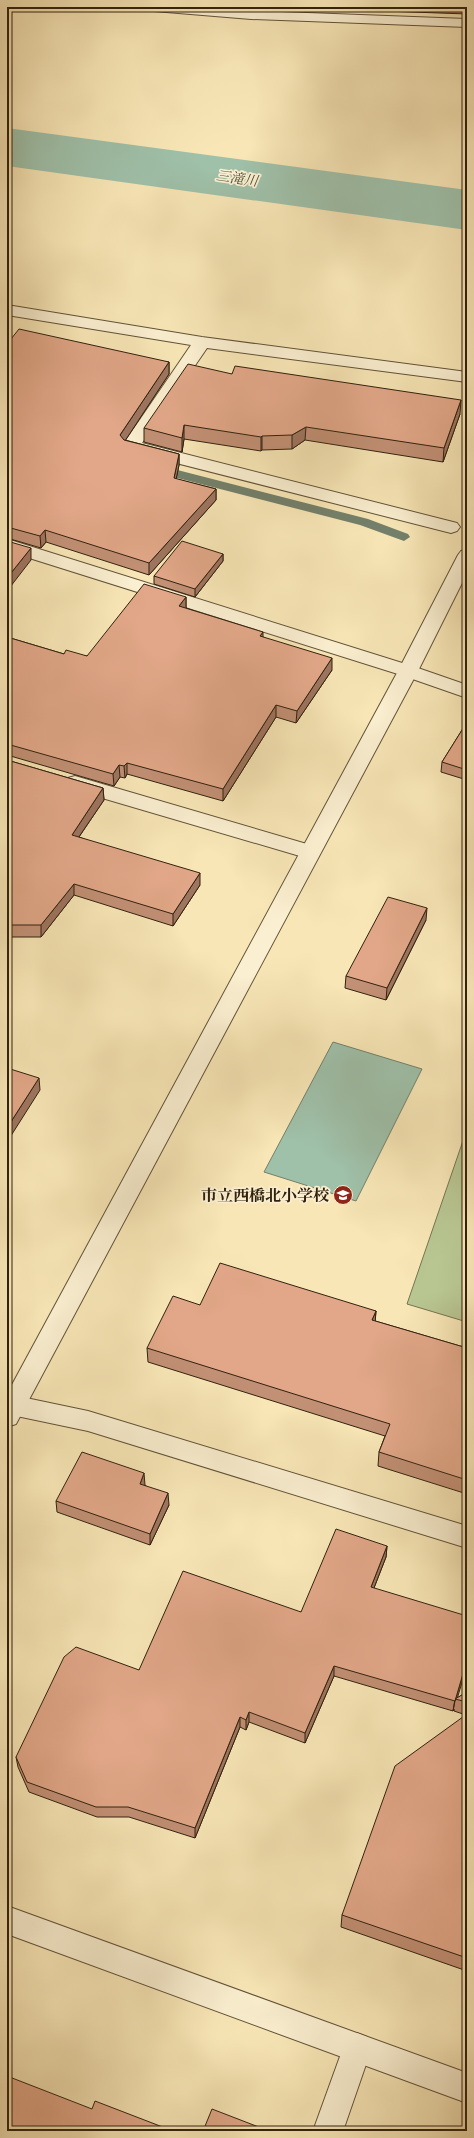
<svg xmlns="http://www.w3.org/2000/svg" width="474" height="2138" font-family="'EB Garamond','Noto Serif JP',serif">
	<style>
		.green { fill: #b8c692; stroke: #747450 }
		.water { fill: #9fc0a9; stroke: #73806b }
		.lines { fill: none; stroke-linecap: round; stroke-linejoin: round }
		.stream { fill: #73806b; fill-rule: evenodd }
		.river { fill: #9fc0a9; fill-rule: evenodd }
		.service-casing { stroke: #625238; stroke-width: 2 }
		.minor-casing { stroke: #625238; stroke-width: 2 }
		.tertiary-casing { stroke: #625238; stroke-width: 2 }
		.service { fill: #faefd0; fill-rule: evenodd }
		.minor { fill: #faefd0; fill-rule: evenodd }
		.tertiary { fill: #faefd0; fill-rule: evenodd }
		.wall { fill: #c29075; stroke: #30210e }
		.shaded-wall { fill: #9e755f; stroke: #30210e }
		.building { fill: #e1a788; stroke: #30210e }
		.labels { text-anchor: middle; stroke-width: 3.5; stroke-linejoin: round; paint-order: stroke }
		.far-water-label { font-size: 14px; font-style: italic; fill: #51513c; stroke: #faefd0 }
		.poi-label { font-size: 16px; font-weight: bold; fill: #30210e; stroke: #faefd0; text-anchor: end }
	</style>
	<rect width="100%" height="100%" fill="#f8e6b6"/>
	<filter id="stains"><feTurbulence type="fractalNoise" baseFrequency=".005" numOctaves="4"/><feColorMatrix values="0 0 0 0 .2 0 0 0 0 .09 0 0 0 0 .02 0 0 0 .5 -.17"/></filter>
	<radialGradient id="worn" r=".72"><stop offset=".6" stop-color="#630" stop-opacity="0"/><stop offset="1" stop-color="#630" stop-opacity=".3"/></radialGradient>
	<path class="green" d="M467,1129V1322L407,1304Z"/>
	<path class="water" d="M333,1042L422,1069L356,1201L264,1172Z"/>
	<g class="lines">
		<path class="stream" d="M158,465L368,519L408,534L410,537L404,541L360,525L154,472L152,469L154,466Z"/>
		<path class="river" d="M7,128L467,190V230L7,166Z"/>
		<defs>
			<path id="service" d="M245,7H259L256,18H246L244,15Z"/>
			<path id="minor" d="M147,7H206L251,11L467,19V27L251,19L154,11L149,10Z
				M7,305L202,337L467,372V382L207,348L142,443L457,523L460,527L457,531L451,533L125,450L122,446L191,345L7,315Z
				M7,539L415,667L467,685V698L401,675L7,551Z
				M75,776L317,847L320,852L317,857L310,859L68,788L65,783L68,778Z
				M7,1394L88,1411L467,1526V1548L88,1431L7,1414Z
				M357,2033L367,2037L372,2047L343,2131H313L347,2037Z"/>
			<path id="tertiary" d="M467,549V573L418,671L16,1424L7,1427V1394L398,671L458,555L461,551Z
				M7,1906L467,2073V2103L7,1934Z"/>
		</defs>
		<use href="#service" class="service-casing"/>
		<use href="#minor" class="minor-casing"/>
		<use href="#tertiary" class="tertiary-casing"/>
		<use href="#service" class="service"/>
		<use href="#minor" class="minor"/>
		<use href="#tertiary" class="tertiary"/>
	</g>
	<path class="wall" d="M268,7H467V14L273,7Z
		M7,344L169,362V374L125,440L179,454V465L176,479L216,489V500L149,575L46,542L41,548L7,538Z
		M232,374L460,414L443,462L305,440L292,449L262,450L261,451L184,439L182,452L144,442V428Z
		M223,554V561L195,597L154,584V576Z
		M186,597V608L263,637L332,670L296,723L276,717L223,801L127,774L125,778L120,777L114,786L7,755V637L64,654L87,656Z
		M467,722V780L441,772L442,762Z
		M7,760L103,788L104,800L79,837L200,885L173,926L74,895L41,937H7Z
		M426,920L386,1000L345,988L346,976Z
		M200,1305L376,1311L375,1321L467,1348V1494L378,1466L379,1452L385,1436L148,1362L147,1348Z
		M145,1485L169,1505L150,1545L57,1512L56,1501Z
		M387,1546L386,1557L374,1588L457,1698L467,1692V1971L341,1927L342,1915L466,1715L454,1711V1709L453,1711L334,1676L305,1743L249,1722L246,1730L240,1727L195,1838L129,1817H97L29,1792L18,1767L16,1757L139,1670L301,1612Z"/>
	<path class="shaded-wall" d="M169,362V374L121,447L120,435Z
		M461,400L460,414L443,462L444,448Z
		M184,425V439L182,452V438Z
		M306,427L305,440L292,449V435Z
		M262,436V450L261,451V437Z
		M179,454V465L174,490V478Z
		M216,489V500L149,575V563Z
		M45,530L46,542L41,548L40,536Z
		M31,548V560L7,591V578Z
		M223,554V561L195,597V589Z
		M186,597V609L179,606Z
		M263,632V643L260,636Z
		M332,658V670L296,723L297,711Z
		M276,705V717L223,801V789Z
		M127,763V774L125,778L124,766Z
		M119,765L120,777L114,786L113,774Z
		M103,788L104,800L72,847V835Z
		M200,873V885L173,926V914Z
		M74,884V895L41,937V925Z
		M427,908L426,920L386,1000L387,988Z
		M39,1078L40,1090L7,1142V1128Z
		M376,1311L375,1324L372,1320Z
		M144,1473L145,1485L140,1495V1484Z
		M168,1493L169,1505L150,1545V1534Z
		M387,1546L386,1557L370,1598L371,1587Z
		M467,1660V1666L457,1699H455L453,1711L455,1701Z
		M334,1666V1676L305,1743V1733Z
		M249,1712V1722L246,1730V1720Z
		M240,1717V1727L195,1838V1828Z"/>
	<path class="building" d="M19,329L169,362L120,435L124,440L179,454L174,478L216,489L149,563L45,530L40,536L7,527V344Z
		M188,364L232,374L235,366L461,400L444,448L306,427L292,435L262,436L261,437L184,425L182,438L144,428Z
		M7,541L31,548L7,578Z
		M182,541L223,554L195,589L154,576Z
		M144,584L186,597L179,606L263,632L260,636L332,658L297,711L276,705L223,789L127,763L124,766L119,765L113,774L7,744V637L64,654L66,650L87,656Z
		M467,722V770L442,762Z
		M7,760L103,788L72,835L200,873L173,914L74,884L41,925H7Z
		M388,897L427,908L387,988L346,976Z
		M7,1068L39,1078L7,1128Z
		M220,1263L376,1311L372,1320L467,1348V1480L379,1452L390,1424L147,1348L173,1296L200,1305Z
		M82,1452L144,1473L140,1484L168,1493L150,1534L56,1501Z
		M336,1529L387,1546L371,1587L467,1616V1660L455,1701L334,1666L305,1733L249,1712L246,1720L240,1717L195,1828L128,1807H96L27,1782L16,1757L64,1657L76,1647L139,1670L183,1571L301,1612Z
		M467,1692V1702L455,1699Z
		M467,1714V1958L342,1915L395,1766Z
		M7,2076L92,2109L95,2101L173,2131H7Z
		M212,2109L269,2131H203Z"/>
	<defs>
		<symbol id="school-disc" viewBox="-11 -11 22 22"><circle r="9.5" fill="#8f2418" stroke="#faefd0"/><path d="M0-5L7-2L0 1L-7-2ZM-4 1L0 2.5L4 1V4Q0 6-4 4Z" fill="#fff"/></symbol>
	</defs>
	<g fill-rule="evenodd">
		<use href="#school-disc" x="332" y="1184" width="22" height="22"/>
	</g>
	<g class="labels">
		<g class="far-water-label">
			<text transform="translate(237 178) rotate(8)" y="5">三滝川</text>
		</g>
		<g class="poi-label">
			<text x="329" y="1201">市立西橋北小学校</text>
		</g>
	</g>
	<rect width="474" height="2138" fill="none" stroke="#f8e6b6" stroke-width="24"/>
	<rect x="8" y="8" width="458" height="2122" fill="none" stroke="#30210e" stroke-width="2"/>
	<rect x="12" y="12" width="450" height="2114" fill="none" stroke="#30210e"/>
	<rect width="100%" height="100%" filter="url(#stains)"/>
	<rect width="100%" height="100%" fill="url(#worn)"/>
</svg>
